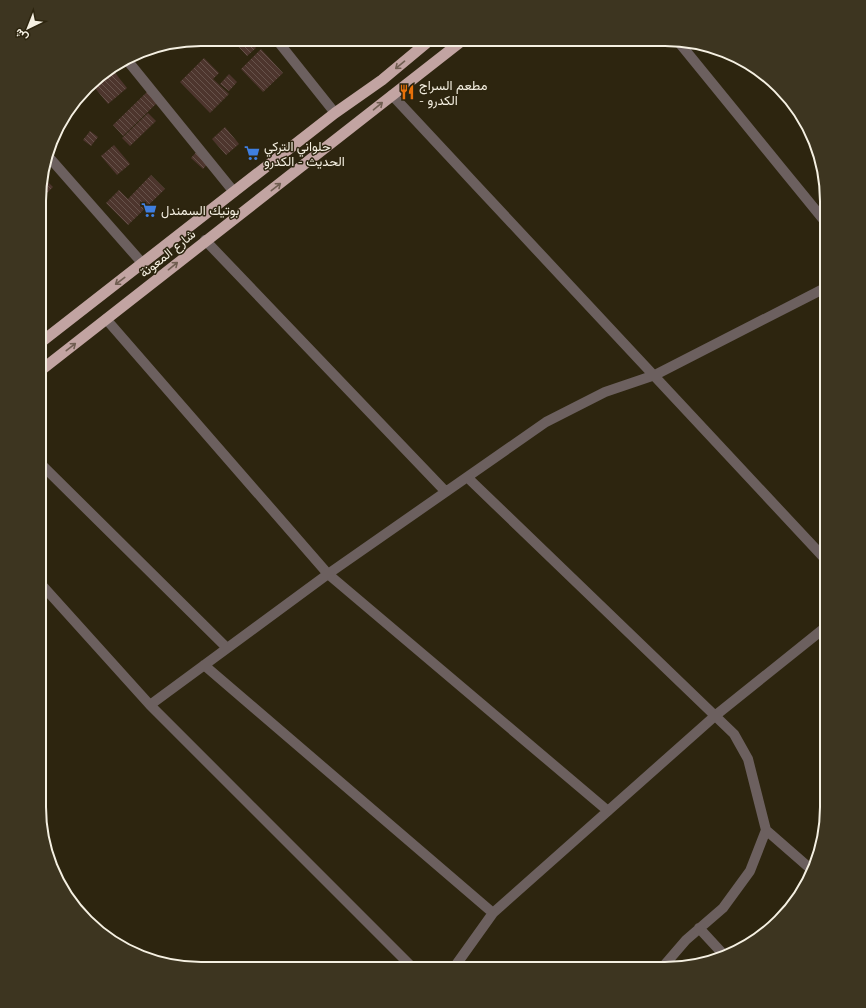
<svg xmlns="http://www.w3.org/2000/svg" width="866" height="1008" font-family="Montserrat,Vazirmatn,sans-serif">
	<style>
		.building { fill: url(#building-back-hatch) }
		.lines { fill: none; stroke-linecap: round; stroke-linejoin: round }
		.minor { stroke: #6c605f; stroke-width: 10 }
		.trunk { stroke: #c2a4a2; stroke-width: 11 }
		.oneway { stroke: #705e51 }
		.labels { text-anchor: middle; stroke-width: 3; stroke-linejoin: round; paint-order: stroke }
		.poi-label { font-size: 13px; fill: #f5f0e2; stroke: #2d250f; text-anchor: start }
		.street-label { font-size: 13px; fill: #f5f0e2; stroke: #2d250f }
		.rim { fill: none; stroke: #f5f0e2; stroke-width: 2 }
	</style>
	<defs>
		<pattern id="building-back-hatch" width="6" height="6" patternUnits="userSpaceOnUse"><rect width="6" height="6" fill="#4d352d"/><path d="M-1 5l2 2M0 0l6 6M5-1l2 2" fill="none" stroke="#67534b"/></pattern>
	</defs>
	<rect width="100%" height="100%" fill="#2d250f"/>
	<path class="building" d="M241,39H248L256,48L247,56L236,44Z
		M261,49L283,73L263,92L241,69Z
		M204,58L219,73L213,79L229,94L210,113L180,82Z
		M112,69L127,88L108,104L91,83L94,79Z
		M229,74L237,82L229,91L220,84Z
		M148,91L158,102L123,136L113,125Z
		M148,113L156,121L130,146L122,138Z
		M225,127L239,144L226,155L212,139Z
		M90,131L98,137L91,146L83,140Z
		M114,145L130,164L117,175L101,156Z
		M199,149L211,160L203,169L191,158Z
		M151,175L165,189L128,225L106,203L119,190L128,199Z
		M42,176L53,187L40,200V179Z"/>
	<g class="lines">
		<path class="minor" d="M276,39L335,113
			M677,40L827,224
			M127,60L234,192
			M392,95L827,561
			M48,156L143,264
			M205,240L446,492
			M106,319L328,574L608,811
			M40,463L227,648
			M467,477L734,734L748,759L766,830L813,871
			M40,583L150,705L414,969
			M204,665L493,913
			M150,705L328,574L546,422L605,392L655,375L827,287
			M699,928L723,954
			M453,969L493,913L716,715L827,626
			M661,969L686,940L723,908L750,871L766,830"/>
		<path class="trunk" d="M40,343L335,113L382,80L430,40
			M40,371L463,40"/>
	</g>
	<defs><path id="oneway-shaft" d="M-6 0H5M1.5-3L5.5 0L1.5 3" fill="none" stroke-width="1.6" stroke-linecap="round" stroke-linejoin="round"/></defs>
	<g class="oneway">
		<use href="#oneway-shaft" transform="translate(400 65) rotate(140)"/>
		<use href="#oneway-shaft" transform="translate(378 106) rotate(-40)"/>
		<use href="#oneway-shaft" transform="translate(276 187) rotate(-38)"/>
		<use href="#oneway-shaft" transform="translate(173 266) rotate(-39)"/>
		<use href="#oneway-shaft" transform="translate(120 281) rotate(143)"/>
		<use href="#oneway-shaft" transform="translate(71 347) rotate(-38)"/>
	</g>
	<defs>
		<symbol id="restaurant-bare" viewBox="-9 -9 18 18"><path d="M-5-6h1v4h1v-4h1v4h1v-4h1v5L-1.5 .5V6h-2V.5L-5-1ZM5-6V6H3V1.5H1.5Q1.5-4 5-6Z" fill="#e8710a" stroke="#2d250f" stroke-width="2.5" paint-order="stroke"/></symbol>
		<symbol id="supermarket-bare" viewBox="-9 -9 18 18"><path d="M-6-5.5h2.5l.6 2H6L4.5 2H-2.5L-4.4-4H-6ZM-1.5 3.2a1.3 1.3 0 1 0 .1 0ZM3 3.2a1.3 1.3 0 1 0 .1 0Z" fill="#3f7fe0" stroke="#2d250f" stroke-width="2.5" paint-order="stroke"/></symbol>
	</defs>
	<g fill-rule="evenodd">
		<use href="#restaurant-bare" x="396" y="81" width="22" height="22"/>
		<use href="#supermarket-bare" x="241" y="142" width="22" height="22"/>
		<use href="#supermarket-bare" x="138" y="199" width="22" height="22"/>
	</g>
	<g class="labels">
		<g class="poi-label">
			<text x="419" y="90">مطعم السراج<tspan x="419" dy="15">- الكدرو</tspan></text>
			<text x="264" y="151">حلواني التركي<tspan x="264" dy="15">الحديث - الكدرو</tspan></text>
			<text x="161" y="215">بوتيك السمندل</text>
		</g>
		<g class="street-label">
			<text transform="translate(167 253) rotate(-39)" y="5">شارع المعونة</text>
		</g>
	</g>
	<path d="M0 0H866V1008H0ZM201 46H665A155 155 0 0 1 820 201V807A155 155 0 0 1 665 962H201A155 155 0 0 1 46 807V201A155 155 0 0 1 201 46Z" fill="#3d3520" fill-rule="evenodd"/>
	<path class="rim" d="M201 46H665A155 155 0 0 1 820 201V807A155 155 0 0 1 665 962H201A155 155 0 0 1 46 807V201A155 155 0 0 1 201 46Z"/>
	<g transform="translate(28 28) rotate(223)" stroke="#2d250f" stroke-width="3" paint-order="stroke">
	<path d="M0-3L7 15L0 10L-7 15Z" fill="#f5f0e2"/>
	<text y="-6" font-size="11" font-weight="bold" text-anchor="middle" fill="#f5f0e2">ش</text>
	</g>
</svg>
